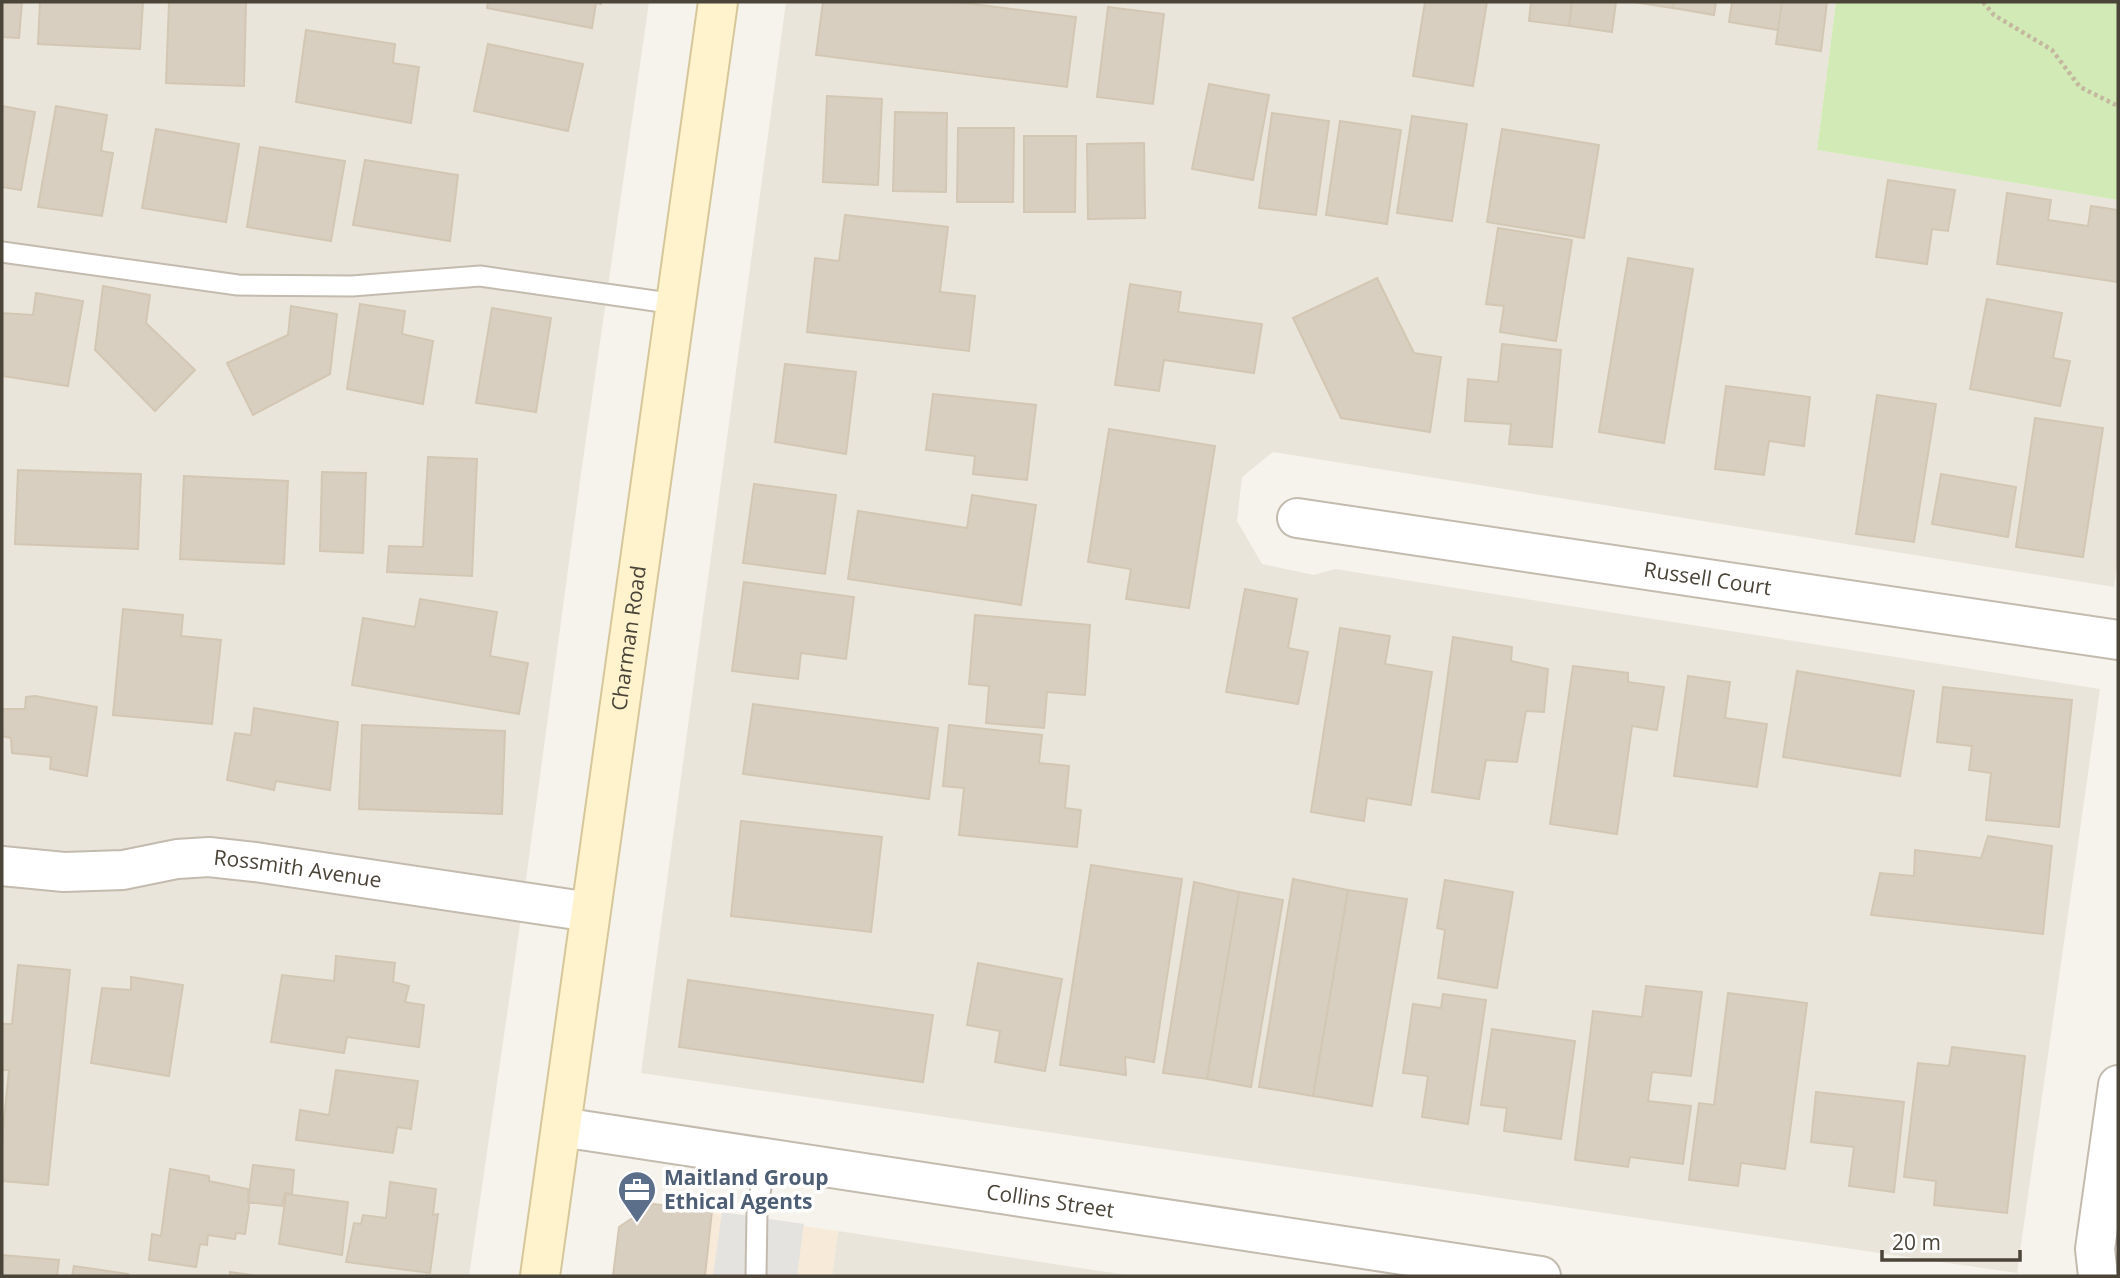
<svg xmlns="http://www.w3.org/2000/svg" width="2120" height="1278" font-family="'Open Sans',sans-serif">
	<style>
		.residential { fill: #eae5da }
		.commercial { fill: #f7ead8 }
		.green { fill: #d2eab5 }
		.parking { fill: #e5e3e0 }
		.building { fill: #d8cfc1; stroke: #d3c7b4; stroke-width: 2 }
		.lines { fill: none; stroke-linecap: round; stroke-linejoin: round }
		.lane-casing { stroke: #c2bbae; stroke-width: 23 }
		.street-casing { stroke: #c2bbae; stroke-width: 42 }
		.secondary-casing { stroke: #d6c79b; stroke-width: 42 }
		.path { stroke: #c4b79f; stroke-width: 4.5; stroke-dasharray: 3.5 3.5; stroke-linecap: butt }
		.lane { stroke: #fff; stroke-width: 19 }
		.street { stroke: #fff; stroke-width: 38 }
		.secondary { stroke: #fff3cd; stroke-width: 38 }
		.labels { text-anchor: middle; stroke-width: 7; stroke-linejoin: round; paint-order: stroke }
		.street-label { font-size: 21px; fill: #4b4439; stroke: #fff }
		.service-label { font-size: 21px; font-weight: bold; fill: #4e5e75; stroke: #fff; text-anchor: start }
	</style>
	<rect width="100%" height="100%" fill="#f6f3ec"/>
	<path class="residential" d="M2,2H649L581,474L516,953L469,1276H2Z
		M786,2H1836L1817,150L2118,200V557L2114,587L1273,452L1242,477L1237,521L1262,564L1314,575L1335,569L2100,689L2017,1273L641,1073Z
		M838,1231L1133,1276H832Z"/>
	<path class="commercial" d="M653,1204L838,1231L832,1276H612L619,1227Z"/>
	<path class="green" d="M1836,2H2118V200L1817,150Z"/>
	<path class="parking" d="M722,1212L804,1224L797,1276H713Z"/>
	<path class="building" d="M2,2H22L19,38L2,37Z
		M40,2H143L140,49L38,44Z
		M169,2H246L244,86L166,83Z
		M488,2H601V4L596,3L592,28L487,8Z
		M823,2H957L1076,17L1067,87L816,55Z
		M1425,2H1487L1473,86L1413,76Z
		M1531,2H1572L1569,26L1529,21Z
		M1572,2H1616L1612,32L1569,26Z
		M1633,2H1674L1673,8Z
		M1674,2H1716L1714,15L1673,8Z
		M1732,2H1782L1778,30L1729,22Z
		M1782,2H1827L1821,51L1776,44Z
		M1108,7L1164,14L1153,104L1097,97Z
		M306,30L395,44L393,63L419,67L411,123L296,102Z
		M488,44L583,64L568,131L474,111Z
		M1209,84L1269,95L1253,180L1192,169Z
		M827,96L882,99L878,185L823,182Z
		M2,106L35,112L21,190L2,187Z
		M56,106L107,115L101,151L113,153L102,216L38,207Z
		M895,112L947,113L946,192L893,191Z
		M1272,113L1329,121L1316,215L1259,208Z
		M1412,116L1467,124L1452,221L1397,213Z
		M1340,121L1401,130L1387,224L1326,215Z
		M958,128H1014L1013,202H957Z
		M156,129L239,144L226,222L142,208Z
		M1502,129L1599,145L1584,238L1487,222Z
		M1024,136H1076L1075,212H1024Z
		M1144,143L1145,218L1088,219L1087,144Z
		M260,147L345,161L331,241L247,227Z
		M365,160L458,175L450,241L353,225Z
		M1888,180L1955,190L1948,231L1932,229L1927,264L1876,257Z
		M2007,193L2051,200L2048,220L2088,226L2091,206L2118,210V282L1997,264Z
		M845,215L948,227L940,292L975,296L969,351L807,332L815,258L839,261Z
		M1498,228L1572,240L1556,341L1500,332L1504,306L1486,304Z
		M1628,258L1693,269L1664,443L1599,432Z
		M1377,278L1414,353L1441,357L1430,432L1341,418L1293,318Z
		M1130,284L1181,292L1178,312L1262,324L1254,373L1164,360L1159,391L1115,385Z
		M103,286L150,295L146,323L195,370L155,411L95,350Z
		M36,293L83,301L68,386L2,376V313L33,315Z
		M1987,299L2062,313L2053,358L2070,361L2060,406L1970,389Z
		M360,304L405,311L402,334L433,341L423,404L347,389Z
		M291,306L337,314L330,374L253,415L227,363L288,335Z
		M492,308L551,318L536,412L476,403Z
		M1502,344L1561,350L1552,447L1509,444L1511,424L1465,421L1468,379L1498,382Z
		M785,364L856,372L846,454L775,442Z
		M1726,386L1810,397L1804,446L1769,441L1764,475L1715,469Z
		M933,394L1036,405L1027,480L973,474L975,456L926,450Z
		M1877,395L1936,404L1914,542L1856,534Z
		M2035,418L2103,428L2083,557L2016,547Z
		M1109,429L1215,446L1189,608L1126,599L1131,569L1088,562Z
		M428,457L477,459L472,576L387,572L389,546L423,547Z
		M18,470L141,474L138,549L15,544Z
		M322,472L366,473L363,553L320,551Z
		M1941,474L2016,487L2008,537L1932,524Z
		M184,476L288,481L284,564L180,559Z
		M754,484L836,495L825,574L743,563Z
		M972,495L1036,505L1021,605L848,579L858,511L967,528Z
		M744,582L854,597L846,659L801,653L798,679L732,671Z
		M1245,589L1297,599L1288,648L1308,652L1298,704L1226,692Z
		M420,599L497,612L490,656L528,663L519,714L352,685L363,618L415,627Z
		M123,609L183,615L181,636L221,640L212,724L113,715Z
		M975,615L1090,625L1085,695L1047,692L1044,728L986,723L989,686L969,684Z
		M1340,628L1390,636L1385,664L1432,672L1411,805L1367,798L1364,821L1311,812Z
		M1453,637L1512,647L1511,661L1548,669L1544,712L1526,711L1517,762L1486,760L1479,799L1432,792Z
		M1573,666L1628,673V682L1664,687L1657,730L1632,726L1617,834L1550,824Z
		M1797,671L1914,691L1900,776L1783,757Z
		M1688,676L1730,682L1725,718L1767,724L1757,787L1674,776Z
		M1943,687L2072,700L2059,827L1986,820L1991,773L1969,770L1972,746L1937,742Z
		M35,696L97,707L87,776L50,769L51,757L12,753L11,738L2,736V709H25L26,697Z
		M753,704L938,728L929,799L743,774Z
		M254,708L338,722L330,790L276,781L274,790L227,780L235,733L251,735Z
		M362,725L505,731L502,814L359,809Z
		M949,725L1042,735L1039,763L1069,766L1065,808L1081,810L1077,847L959,835L964,788L943,786Z
		M741,821L882,837L871,932L731,916Z
		M1988,836L2052,846L2043,934L1871,915L1880,873L1914,876L1915,850L1981,858Z
		M1091,865L1182,879L1154,1062L1125,1057L1126,1075L1060,1065Z
		M1293,879L1348,890L1313,1096L1259,1087Z
		M1445,880L1513,892L1497,988L1438,978L1445,930L1437,928Z
		M1194,882L1239,892L1207,1079L1163,1073Z
		M1348,890L1407,899L1372,1106L1313,1096Z
		M1239,892L1283,900L1251,1087L1207,1079Z
		M336,956L395,963L393,982L409,986L405,1002L424,1005L419,1047L347,1037L344,1053L271,1042L282,975L334,981Z
		M978,963L1062,979L1045,1071L995,1062L1000,1031L967,1025Z
		M18,965L70,970L48,1185L2,1181V1139L9,1070H2V1024H12Z
		M131,977L183,985L169,1076L91,1063L102,988L131,990Z
		M688,980L933,1015L923,1082L679,1047Z
		M1646,986L1702,992L1691,1076L1652,1072L1648,1101L1691,1106L1683,1164L1630,1157L1628,1167L1575,1160L1593,1011L1642,1017Z
		M1728,993L1807,1003L1785,1169L1741,1163L1738,1186L1689,1180L1699,1103L1714,1105Z
		M1443,994L1486,1000L1468,1124L1422,1117L1428,1076L1403,1073L1413,1004L1441,1008Z
		M1492,1029L1575,1041L1561,1139L1504,1131L1507,1108L1481,1105Z
		M1952,1047L2025,1056L2007,1213L1934,1205L1936,1181L1904,1177L1918,1063L1949,1066Z
		M336,1070L418,1081L411,1129L397,1127L393,1153L296,1140L300,1110L329,1115Z
		M1816,1092L1904,1102L1894,1192L1849,1186L1854,1147L1811,1142Z
		M253,1165L294,1170L292,1194L285,1193L282,1206L248,1202Z
		M170,1169L209,1176V1181L248,1189L249,1208L245,1234L236,1233L235,1239L208,1235L207,1245L200,1244L196,1267L149,1260L152,1234L161,1236Z
		M390,1182L436,1189L433,1215L438,1214L430,1273L346,1262L354,1223L361,1224L363,1215L386,1218Z
		M286,1194L348,1202L342,1255L279,1244Z
		M653,1204L712,1211L705,1276H613L619,1227Z
		M2,1255L59,1260L57,1276H2Z
		M74,1266L128,1274L127,1276H72Z
		M230,1272L257,1276H230Z"/>
	<g class="lines">
		<defs>
			<path id="lane" d="M2,252L238,285L352,286L480,276L676,304
				M756,1276L757,1211L766,1158"/>
			<g id="street">
				<path id="s1" d="M1297,518L2118,640"/>
				<path id="s2" d="M2,866L64,872L123,870L177,859L209,857L255,862L590,912"/>
				<path id="s3" d="M561,1127L1541,1276"/>
				<path d="M2098,1276L2095,1249L2118,1085"/>
			</g>
			<g id="secondary">
				<path id="s4" d="M540,1276L718,2"/>
			</g>
		</defs>
		<use href="#lane" class="lane-casing"/>
		<use href="#street" class="street-casing"/>
		<use href="#secondary" class="secondary-casing"/>
		<path class="path" d="M1983,2L1994,15L2052,50L2080,87L2118,106"/>
		<use href="#lane" class="lane"/>
		<use href="#street" class="street"/>
		<use href="#secondary" class="secondary"/>
	</g>
	<defs>
		<symbol id="office-pin" viewBox="-11 -11 22 30"><path d="M0 17L-7.5 6A9.5 9.5 0 1 1 7.5 6Z" fill="#5c6f8a" stroke="#fff"/><path d="M-6-3h4V-5.5h4V-3h4V5H-6ZM-1-4.5V-3h2v-1.5ZM-6 0V1H6V0Z" fill="#fff"/></symbol>
	</defs>
	<g fill-rule="evenodd">
		<use href="#office-pin" x="615" y="1168" width="44" height="60"/>
	</g>
	<g class="labels">
		<g class="street-label">
			<text dy="7" stroke="none"><textPath href="#s1" startOffset="415">Russell Court</textPath></text>
			<text dy="7" stroke="none"><textPath href="#s4" startOffset="644">Charman Road</textPath></text>
			<text dy="7" stroke="none"><textPath href="#s2" startOffset="298">Rossmith Avenue</textPath></text>
			<text dy="7" stroke="none"><textPath href="#s3" startOffset="495">Collins Street</textPath></text>
		</g>
		<g class="service-label">
			<text x="664" y="1185">Maitland Group<tspan x="664" dy="24">Ethical Agents</tspan></text>
		</g>
	</g>
	<rect width="2120" height="1278" fill="none" stroke="#4b4439" stroke-width="7"/>
	<path d="M1882 1250v10h138v-10" fill="none" stroke="#4b4439" stroke-width="3.5"/>
	<text x="1892" y="1250" font-size="21" fill="#4b4439" stroke="#ffffff" stroke-width="5" paint-order="stroke">20 m</text>
</svg>
